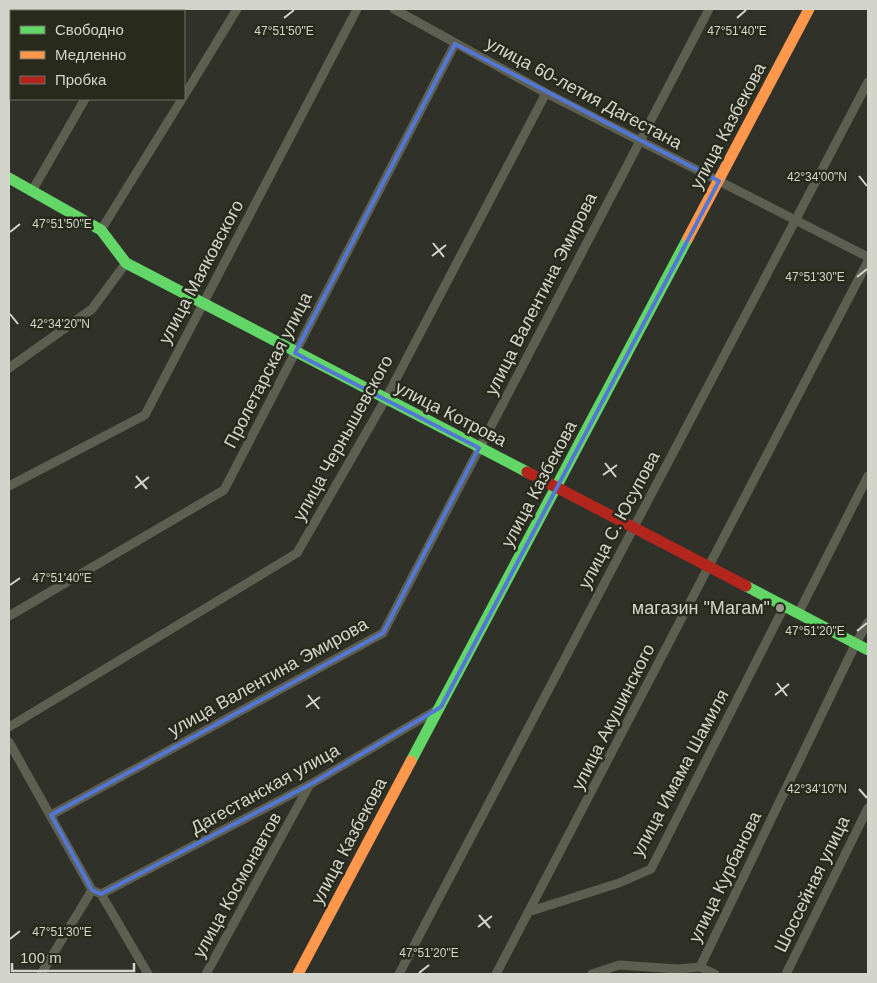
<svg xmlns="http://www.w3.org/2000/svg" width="877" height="983" font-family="Helvetica,sans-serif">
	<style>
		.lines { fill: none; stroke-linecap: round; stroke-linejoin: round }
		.street { stroke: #5d6050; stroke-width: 9 }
		.fast { stroke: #63d668; stroke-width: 11 }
		.slow { stroke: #ff974d; stroke-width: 11 }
		.jam { stroke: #b3261e; stroke-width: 11 }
		.marked { fill: none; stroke: #5476d4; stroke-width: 4; stroke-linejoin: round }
		.ticks { fill: none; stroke: #d3d5cc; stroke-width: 2 }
		.poi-dot { fill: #9a9c93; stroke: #282b1c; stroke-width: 2 }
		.labels { text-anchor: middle; stroke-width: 5; stroke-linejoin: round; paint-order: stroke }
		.street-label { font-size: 18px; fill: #d3d5cc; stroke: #282b1c }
		.poi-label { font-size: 18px; fill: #d3d5cc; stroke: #282b1c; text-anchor: end }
		.ticks-label { font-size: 12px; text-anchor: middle; fill: #d3d5cc; stroke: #282b1c; stroke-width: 5; stroke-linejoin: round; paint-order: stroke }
	</style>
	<rect width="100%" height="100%" fill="#30322a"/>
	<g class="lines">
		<path class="street" d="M394,9L546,93L868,257
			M136,11L138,9
			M9,74L11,70
			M184,96L237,9
			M32,191L85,99
			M101,230L182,99
			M9,368L92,309L126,263
			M9,486L145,415L357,9
			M798,614L868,476
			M9,616L224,490L455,44
			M9,727L297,553L385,400L546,93
			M9,742L92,890L101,894L148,974
			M51,815L383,633L709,9
			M101,894L311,784L438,709
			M531,911L619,883L651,869L784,607
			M700,967L715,974
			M41,974L92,890
			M206,974L310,784
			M399,974L868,82
			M496,974L868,261
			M592,974L619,965L678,969L700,967L856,643L868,622
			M786,974L868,808"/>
		<path class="fast" d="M9,178L101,230L126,263L527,472
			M746,586L868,650
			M411,761L688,238"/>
		<path class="slow" d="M688,238L809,9
			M298,974L411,761"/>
		<path class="jam" d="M527,472L746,586"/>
	</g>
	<path class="marked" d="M455,44L719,181L441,707L311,784L101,894L92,890L51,815L383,633L479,448L295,353Z"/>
	<path class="ticks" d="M284,18L294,10M737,18L746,10M859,176L867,186M10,232L20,224M433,243L444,257M432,256L446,245M857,277L867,269M10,314L18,324M605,463L616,477M603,475L617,465M136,476L147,489M135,488L149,477M10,585L20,578M857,631L867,623M777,683L787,696M308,695L319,709M775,695L789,684M306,707L320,697M859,789L867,798M479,915L490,928M478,927L492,916M10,939L20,931M419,973L429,965"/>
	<circle class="poi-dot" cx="780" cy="608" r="5"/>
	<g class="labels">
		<g class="street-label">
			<text transform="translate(584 93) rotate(28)" y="6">улица 60-летия Дагестана</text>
			<text transform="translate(728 126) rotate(-62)" y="6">улица Казбекова</text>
			<text transform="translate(201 272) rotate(-62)" y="6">улица Маяковского</text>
			<text transform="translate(541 294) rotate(-63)" y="6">улица Валентина Эмирова</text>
			<text transform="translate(268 370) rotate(-63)" y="6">Пролетарская улица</text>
			<text transform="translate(451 414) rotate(27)" y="6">улица Котрова</text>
			<text transform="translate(343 438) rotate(-61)" y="6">улица Чернышевского</text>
			<text transform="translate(539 484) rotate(-62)" y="6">улица Казбекова</text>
			<text transform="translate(619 520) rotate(-62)" y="6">улица С. Юсупова</text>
			<text transform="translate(268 677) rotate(-29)" y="6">улица Валентина Эмирова</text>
			<text transform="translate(613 717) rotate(-63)" y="6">улица Акушинского</text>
			<text transform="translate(680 773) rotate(-62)" y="6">улица Имама Шамиля</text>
			<text transform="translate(265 789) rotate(-29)" y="6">Дагестанская улица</text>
			<text transform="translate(349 841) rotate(-62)" y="6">улица Казбекова</text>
			<text transform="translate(725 877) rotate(-64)" y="6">улица Курбанова</text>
			<text transform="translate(812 884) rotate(-64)" y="6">Шоссейная улица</text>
			<text transform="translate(237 885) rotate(-61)" y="6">улица Космонавтов</text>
		</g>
		<g class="poi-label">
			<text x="770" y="614">магазин "Магам"</text>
		</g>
	</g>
	<g class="ticks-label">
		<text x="284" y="35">47°51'50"E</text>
		<text x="737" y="35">47°51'40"E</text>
		<text x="817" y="181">42°34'00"N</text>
		<text x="62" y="228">47°51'50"E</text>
		<text x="815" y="281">47°51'30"E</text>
		<text x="60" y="328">42°34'20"N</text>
		<text x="62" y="582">47°51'40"E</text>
		<text x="815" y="635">47°51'20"E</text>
		<text x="817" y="793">42°34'10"N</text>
		<text x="62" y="936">47°51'30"E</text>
		<text x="429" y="957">47°51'20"E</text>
	</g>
	<rect width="877" height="983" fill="none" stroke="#d3d5cc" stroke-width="20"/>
	<rect x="10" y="10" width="175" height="90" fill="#282b1c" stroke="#6c6f62"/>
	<rect x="20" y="26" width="25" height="8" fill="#63d668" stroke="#6c6f62"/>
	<text x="55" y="35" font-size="15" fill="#d3d5cc">Свободно</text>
	<rect x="20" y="51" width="25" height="8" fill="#ff974d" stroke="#6c6f62"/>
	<text x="55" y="60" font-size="15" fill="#d3d5cc">Медленно</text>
	<rect x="20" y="76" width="25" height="8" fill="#b3261e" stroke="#6c6f62"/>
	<text x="55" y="85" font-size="15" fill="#d3d5cc">Пробка</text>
	<path d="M12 963v8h122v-8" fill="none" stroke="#d3d5cc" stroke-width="2.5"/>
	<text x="20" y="963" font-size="15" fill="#d3d5cc" stroke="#282b1c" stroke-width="4" paint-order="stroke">100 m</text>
</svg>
